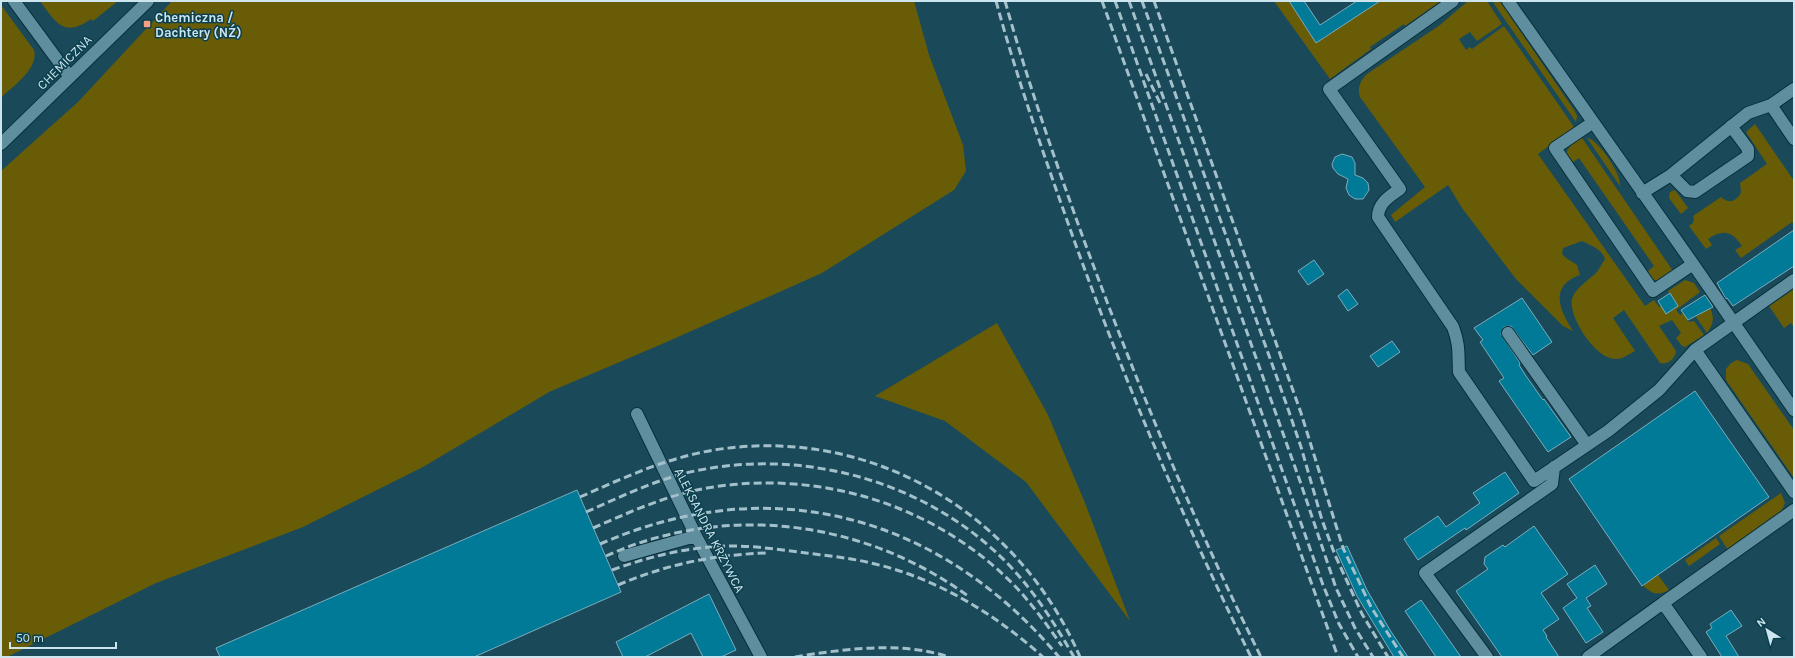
<svg xmlns="http://www.w3.org/2000/svg" width="1795" height="658" font-family="Karla,sans-serif">
	<style>
		.green { fill: #685d06 }
		.building { fill: #007a97; stroke: #7cacbd }
		.lines { fill: none; stroke-linecap: round; stroke-linejoin: round }
		.minor-casing { stroke: #092f3a; stroke-width: 14 }
		.minor { stroke: #5f8e9f; stroke-width: 12 }
		.rail { stroke: #a3c0cb; stroke-width: 3; stroke-dasharray: 8 4; stroke-linecap: butt }
		.poi-dot { fill: #f2a081; stroke: #0c404e; stroke-width: 1.5 }
		.labels { text-anchor: middle; stroke-width: 3; stroke-linejoin: round; paint-order: stroke }
		.poi-label { font-size: 13px; font-weight: bold; fill: #cde5ee; stroke: #0c404e; text-anchor: start }
		.street-label { font-size: 13px; fill: #cde5ee; stroke: #0c404e }
	</style>
	<rect width="100%" height="100%" fill="#1a4a59"/>
	<path class="green" d="M40,1H118L93,21L91,19C64,38 56,23 40,1Z
		M172,1H914L929,55L963,145L966,171L954,190L822,273L662,344L549,392L423,467L303,527L156,583L7,657H1V171L78,102Z
		M1274,1H1289L1316,43L1380,1H1441L1405,26L1404,24L1370,47L1371,49L1330,79Z
		M1468,1H1487L1502,24L1477,41L1470,32L1459,39L1466,50L1470,47L1472,49L1504,26L1574,127L1538,154L1645,306L1654,300L1659,307L1661,306L1667,314L1678,306L1668,291L1685,280L1694,283L1700,292L1676,310L1680,315L1683,313L1689,322L1694,321L1704,335L1685,347L1682,346L1676,338L1681,333L1672,320L1659,326L1676,351C1675,359 1668,365 1660,363L1624,310L1613,318L1635,351C1629,354 1623,359 1616,359C1596,360 1568,317 1572,299C1575,288 1589,280 1597,272C1600,268 1602,263 1605,259C1601,248 1591,246 1582,241L1563,248L1562,254L1566,258L1577,265L1580,275C1549,286 1559,309 1573,331L1563,326L1516,279L1462,208L1448,185L1395,222L1391,215L1425,187L1360,97C1357,88 1360,81 1367,74L1440,25Z
		M1492,1H1497L1501,3L1574,110L1577,116L1576,122Z
		M1,5L34,50C39,69 13,86 1,98Z
		M1755,124L1794,181V225L1792,222L1741,258L1735,250L1742,246C1732,231 1723,229 1708,239L1712,245L1706,249L1689,226L1693,223L1694,219L1693,216L1721,197C1728,204 1737,202 1741,192L1740,183L1767,164L1746,132Z
		M1582,138L1673,271C1663,278 1655,287 1647,272L1654,266L1579,158L1570,164L1566,153C1569,146 1575,141 1582,138Z
		M1587,138C1598,139 1622,175 1620,186Z
		M1675,190L1688,208L1681,214L1669,198L1670,192Z
		M1794,289V327L1791,323L1784,328L1769,306Z
		M1710,308C1715,318 1713,325 1707,333L1696,317Z
		M997,323L1048,415L1085,503L1130,621L1026,482L945,421L875,396Z
		M1737,360L1748,364L1794,430V478L1726,380V369L1731,363Z
		M1781,493L1785,503L1781,512L1728,550L1719,536Z
		M1716,538L1720,544L1689,566L1685,560Z
		M1658,575L1669,590C1659,596 1651,594 1643,585Z"/>
	<path class="building" d="M1289,1H1304L1320,25L1357,1H1380L1316,43Z
		M1342,154L1352,157L1355,163V175L1363,178L1368,183L1369,190L1363,199H1355L1349,195L1346,188L1348,179L1338,174L1333,168L1332,164L1335,157Z
		M1794,230V266L1733,306L1727,298L1726,299L1717,283Z
		M1314,260L1324,274L1308,285L1298,271Z
		M1347,289L1358,304L1348,311L1338,296Z
		M1670,293L1678,306L1666,314L1658,301Z
		M1705,295L1713,307L1688,320L1681,310Z
		M1522,298L1552,342L1533,355L1511,326L1504,327L1501,334L1520,363L1519,365L1526,376L1543,400L1544,399L1571,437L1548,452L1499,381L1504,378L1480,342L1483,340L1474,328Z
		M1392,341L1400,352L1378,367L1370,356Z
		M1695,391L1769,497L1642,586L1569,479Z
		M1505,472L1519,493L1466,530L1465,528L1418,560L1404,539L1438,516L1446,527L1480,503L1473,493Z
		M577,490L621,592L474,657H220L216,648Z
		M1534,526L1568,574L1541,593L1559,619L1543,630L1547,636L1546,637L1559,657H1502L1456,591L1488,569L1484,564L1485,557L1503,545L1505,547Z
		M1347,546L1367,590L1390,630L1408,657H1394L1357,596L1336,550Z
		M1595,565L1607,584L1586,598L1591,606L1587,608L1603,632L1586,643L1563,608L1577,598L1567,584Z
		M709,594L736,650L721,657H703L691,633L645,657H623L616,642Z
		M1421,600L1461,657H1436L1405,611Z
		M1731,610L1742,626L1726,636L1739,657H1722L1706,632L1712,628L1710,624Z"/>
	<g class="lines">
		<defs>
			<path id="minor" d="M14,1L70,77
				M1453,1L1329,89L1400,189C1390,196 1378,203 1378,217L1453,327C1460,346 1458,354 1459,372L1534,481L1608,431L1659,390L1695,350
				M1508,1L1693,264L1794,410
				M1771,105L1794,139
				M1592,123L1555,148L1653,291L1693,264
				M1,144L148,1
				M1671,175L1687,191L1695,192L1745,158L1748,156V149L1731,126
				M1642,193L1671,175L1748,113L1771,105L1794,89
				M1794,280L1695,350L1794,492
				M1508,333L1587,445
				M637,414L697,538L761,657
				M624,556L696,536
				M1487,657L1425,573L1552,484L1554,467
				M1588,657L1663,603
				M1701,657L1663,603L1794,510"/>
		</defs>
		<use href="#minor" class="minor-casing"/>
		<use href="#minor" class="minor"/>
		<path class="rail" d="M996,1C1018,82 1046,161 1074,240C1125,382 1184,522 1251,657
			M1005,1C1028,83 1056,163 1085,243C1137,384 1194,523 1261,657
			M1102,1L1338,657
			M1115,1L1323,585L1339,624L1358,657
			M1129,1L1301,484L1336,588L1355,628L1373,657
			M1142,1L1286,403L1301,447L1322,520L1335,555L1362,614L1388,657
			M1154,1L1301,413L1343,548L1371,607L1403,657
			M1146,74L1160,103
			M580,497C623,478 666,458 714,450C871,425 1018,513 1080,657
			M586,512C618,498 649,483 682,474C797,445 927,479 1010,566C1036,594 1055,624 1074,657
			M593,528C630,512 667,495 707,488C819,469 934,504 1014,585C1032,604 1047,625 1062,646
			M600,544C771,469 940,515 1059,657
			M606,556C624,548 643,541 663,536C768,509 880,532 968,596
			M612,570C651,556 691,546 733,546C757,546 782,550 806,553C829,556 852,558 875,564C938,579 995,614 1043,657
			M618,585C668,564 712,555 766,553
			M795,657C843,649 901,641 949,657"/>
	</g>
	<rect class="poi-dot" x="143" y="20" width="8" height="8" rx="2"/>
	<g class="labels">
		<g class="poi-label">
			<text x="155" y="22">Chemiczna /<tspan x="155" dy="15">Dachtery (NŹ)</tspan></text>
		</g>
		<g class="street-label">
			<text transform="translate(64 62) rotate(-45)" y="5">CHEMICZNA</text>
			<text transform="translate(710 530) rotate(63)" y="5">ALEKSANDRA KRZYWCA</text>
		</g>
	</g>
	<rect width="1795" height="658" fill="none" stroke="#cde5ee" stroke-width="4"/>
	<g transform="translate(1767 630) rotate(323)" stroke="#0c404e" stroke-width="3" paint-order="stroke">
	<path d="M0-3L7 15L0 10L-7 15Z" fill="#cde5ee"/>
	<text y="-6" font-size="11" font-weight="bold" text-anchor="middle" fill="#cde5ee">N</text>
	</g>
	<path d="M10 642v6h106v-6" fill="none" stroke="#cde5ee" stroke-width="2"/>
	<text x="16" y="642" font-size="12" fill="#cde5ee" stroke="#0c404e" stroke-width="3" paint-order="stroke">50 m</text>
</svg>
